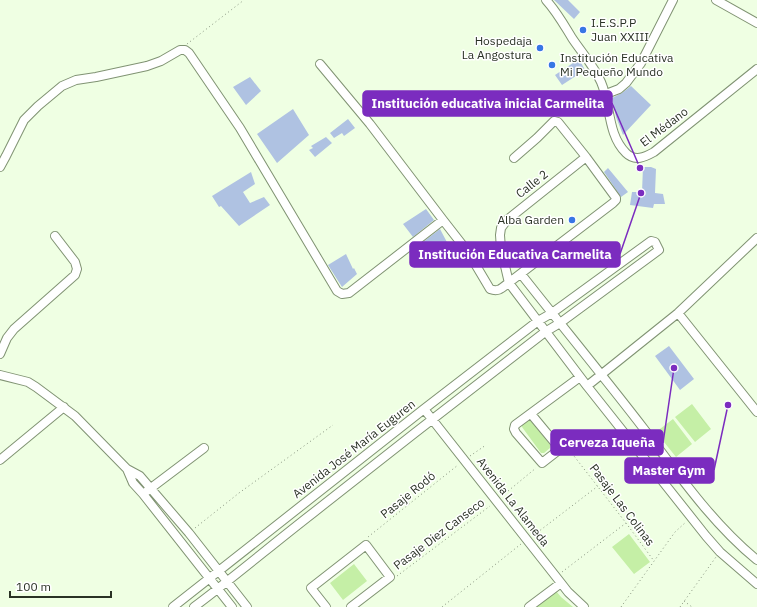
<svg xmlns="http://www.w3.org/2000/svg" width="757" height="607" font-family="'IBM Plex Sans',sans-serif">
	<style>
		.green { fill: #c5efa6 }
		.building { fill: #afc2e2 }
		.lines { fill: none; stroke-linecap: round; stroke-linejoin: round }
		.minor-casing { stroke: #809373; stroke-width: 10 }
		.path { stroke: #85917d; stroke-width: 1; stroke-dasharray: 1 3; stroke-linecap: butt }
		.minor { stroke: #fff; stroke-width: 8 }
		.poi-dot { fill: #3876e5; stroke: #fff; stroke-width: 1.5 }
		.labels { text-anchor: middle; stroke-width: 3; stroke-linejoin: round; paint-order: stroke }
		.poi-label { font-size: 12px; fill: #2a3225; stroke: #fff; text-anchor: start }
		.street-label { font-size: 12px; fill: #2a3225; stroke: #fff }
		.leader { fill: none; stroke: #7b2cbf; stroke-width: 1.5 }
		.callout-dot { fill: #7b2cbf; stroke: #fff; stroke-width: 1.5 }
		.callout { fill: #7b2cbf; stroke: #7b2cbf; stroke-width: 1.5 }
		.callout-label { font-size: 13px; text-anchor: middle; font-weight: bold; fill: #fff }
	</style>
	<rect width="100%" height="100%" fill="#efffe3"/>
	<path class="green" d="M692,404L711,429L695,442L675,417Z
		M673,419L692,444L676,457L656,432Z
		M528,420L531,421L551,446L550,448L544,453H541L522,427V424Z
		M629,534L650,562L634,574L612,547Z
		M354,564L367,581L343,600L330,583Z
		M556,591L561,597L573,607H535Z"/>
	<path class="building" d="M554,0H568L580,12L574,19Z
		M579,59L585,70L562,85L555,75Z
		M250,77L261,91L246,105L233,87Z
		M631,86L651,105L623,135L616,117L612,98L622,93Z
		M293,109L309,135L277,163L257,134Z
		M348,119L355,128L344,136L342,133L334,138L330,133Z
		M326,137L332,143L315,157L309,150L313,148L311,146Z
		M643,167H651L656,169L655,193L663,194L665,204H654L653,208L630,205L632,192H642Z
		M608,168L628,192L621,197L604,172Z
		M251,172L255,184L243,192L250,203L264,197L270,205L239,226L221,206L219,207L212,196Z
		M426,209L434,220L413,237L403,224Z
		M440,229L449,246L430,263L419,245Z
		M346,254L353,269L354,268L357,274L342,287L328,265Z
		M669,346L694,379L680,390L655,356Z"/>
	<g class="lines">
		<defs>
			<path id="minor" d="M546,0C557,12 564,25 572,38C582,53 594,66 601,82C611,105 607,134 626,153C635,162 645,157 654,152L757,69
				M716,0L757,23
				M320,64L370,124L443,220L468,252L490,289C498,292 501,289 507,284L613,203L616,200V198L586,157L558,122L554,121L537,138L514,158
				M606,94L619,89L626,83L641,63L673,0
				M586,157L507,220L501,228L500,235L501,249L509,283L587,386L706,536L720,552L757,584
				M0,167L6,156L24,120L38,106L62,86L76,80L96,77L147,66L161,61L180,50H185L189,53L240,128L337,291L342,294L349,293L443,220
				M521,274C562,326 604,377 644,429C679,475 712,523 757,560
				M678,313L757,412
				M0,354L7,338L14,329L75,275L77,269L75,262L55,236
				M0,375L28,382L36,387L75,416L127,469L140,476L189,533L247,607
				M587,386L678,313L757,238
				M424,409L561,583L568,592L584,607
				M531,414L560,449L542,463L516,433L514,429L515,425L580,377
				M0,460L64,407
				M127,469L133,483L143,494L232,607
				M147,491L204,448
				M173,607L424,409L538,321L552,313L651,241L655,242L659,250L560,323L545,332C467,392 390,452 313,513C273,544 234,577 194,607
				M326,607L311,588L366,545L390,577L351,607
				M529,607L561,583"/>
		</defs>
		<use href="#minor" class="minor-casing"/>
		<path class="path" d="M187,44L244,0
			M567,447L626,523L654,561
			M470,456L486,445
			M502,496L536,468
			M195,528L239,493L333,425
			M534,535L598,486
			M368,537L458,465
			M562,572L626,523
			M397,576L490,506
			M684,601L692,607
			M442,607L521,544
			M621,607L675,532L686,522
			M680,607L716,557"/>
		<use href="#minor" class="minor"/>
	</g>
	<g class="poi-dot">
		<circle cx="583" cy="30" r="4"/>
		<circle cx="540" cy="48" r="4"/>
		<circle cx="552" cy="65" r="4"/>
		<circle cx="572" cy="220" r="4"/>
	</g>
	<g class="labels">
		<g class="poi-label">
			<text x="591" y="27">I.E.S.P.P<tspan x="591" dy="14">Juan XXIII</tspan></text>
			<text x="532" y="45" text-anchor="end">Hospedaja<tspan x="532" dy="14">La Angostura</tspan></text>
			<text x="560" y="62">Institución Educativa<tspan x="560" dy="14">Mi Pequeño Mundo</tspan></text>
			<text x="564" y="224" text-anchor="end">Alba Garden</text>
		</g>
		<g class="street-label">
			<text transform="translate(664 127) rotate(-37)" y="4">El Médano</text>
			<text transform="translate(532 184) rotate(-38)" y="4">Calle 2</text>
			<text transform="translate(354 449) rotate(-38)" y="4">Avenida José María Euguren</text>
			<text transform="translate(408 495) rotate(-39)" y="4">Pasaje Rodó</text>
			<text transform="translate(513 502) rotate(52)" y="4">Avenida La Alameda</text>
			<text transform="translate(622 505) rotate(53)" y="4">Pasaje Las Colinas</text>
			<text transform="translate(439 534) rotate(-37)" y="4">Pasaje Diez Canseco</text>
		</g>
	</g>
	<path class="leader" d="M640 168L612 103M641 193L620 254M674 368L663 443M728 405L714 470"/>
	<g class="callout-dot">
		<circle cx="640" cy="168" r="4"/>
		<circle cx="641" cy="193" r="4"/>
		<circle cx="674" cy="368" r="4"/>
		<circle cx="728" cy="405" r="4"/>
	</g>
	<g class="callout">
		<rect x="363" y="91" width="249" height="25" rx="4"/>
		<rect x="410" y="242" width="210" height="25" rx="4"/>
		<rect x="551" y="430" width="112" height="25" rx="4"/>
		<rect x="625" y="458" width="89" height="25" rx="4"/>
	</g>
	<g class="callout-label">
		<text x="488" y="108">Institución educativa inicial Carmelita</text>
		<text x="515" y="259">Institución Educativa Carmelita</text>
		<text x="607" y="447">Cerveza Iqueña</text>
		<text x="669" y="475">Master Gym</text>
	</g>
	<path d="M10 591v6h101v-6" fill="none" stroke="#2a3225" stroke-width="2"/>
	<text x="16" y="591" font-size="12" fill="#2a3225" stroke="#ffffff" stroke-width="3" paint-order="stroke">100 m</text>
</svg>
